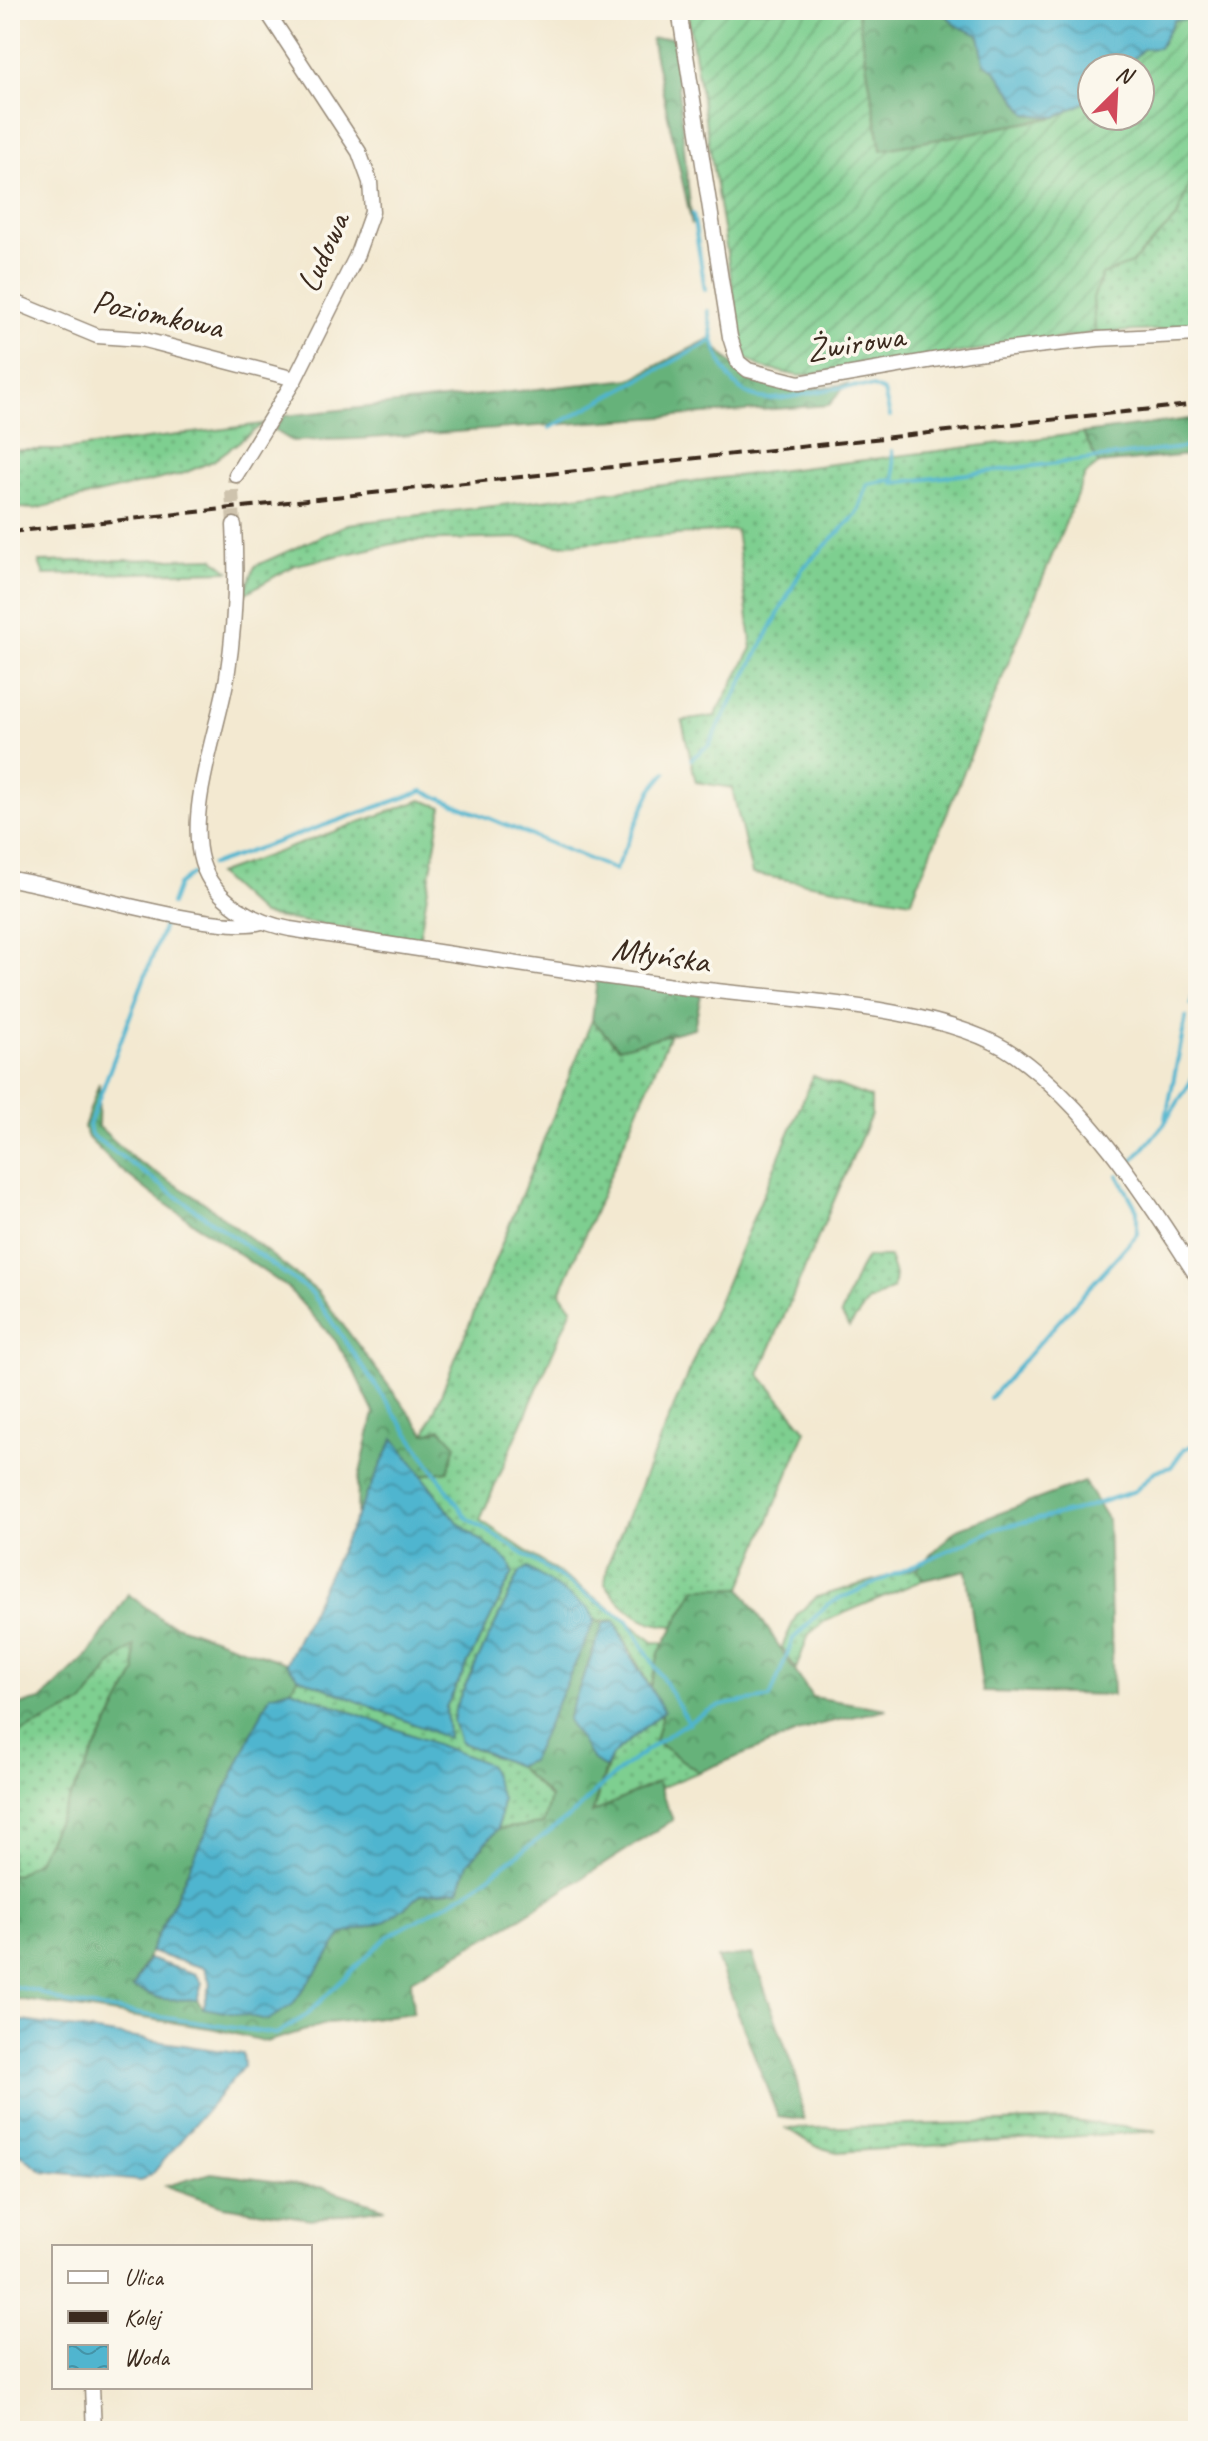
<svg xmlns="http://www.w3.org/2000/svg" width="1208" height="2441" font-family="Caveat,sans-serif">
	<style>
		.grass { fill: url(#grass-dots); stroke: #5c7c57; stroke-width: 2 }
		.forest { fill: url(#forest-crowns); stroke: #506e4c; stroke-width: 2 }
		.garden { fill: url(#garden-furrows); stroke: #5c7c57; stroke-width: 2 }
		.water { fill: url(#water-waves); stroke: #467076; stroke-width: 2 }
		.lines { fill: none; stroke-linecap: round; stroke-linejoin: round }
		.stream { stroke: #50b5cf; stroke-width: 4 }
		.street-tunnel { stroke: #cec3ad; stroke-width: 14; stroke-dasharray: 14 7; stroke-linecap: butt }
		.street-casing { stroke: #978a78; stroke-width: 17 }
		.street { stroke: #fff; stroke-width: 14 }
		.rail { stroke: #3b2a1e; stroke-width: 4; stroke-dasharray: 12 6; stroke-linecap: butt }
		.labels { text-anchor: middle; stroke-width: 7; stroke-linejoin: round; paint-order: stroke }
		.street-label { font-size: 34px; fill: #3b2a1e; stroke: #fbf7ec }
	</style>
	<defs>
		<pattern id="grass-dots" width="8" height="8" patternUnits="userSpaceOnUse" patternTransform="scale(2)"><rect width="8" height="8" fill="#7ecf90"/><path d="M2 2h.1M6 6h.1" fill="none" stroke="#68a875" stroke-width="1.8" stroke-linecap="round"/></pattern>
		<pattern id="forest-crowns" width="20" height="18" patternUnits="userSpaceOnUse" patternTransform="scale(2)"><rect width="20" height="18" fill="#66b27a"/><path d="M2 6a3 3 0 1 1 6 0M12 15a3 3 0 1 1 6 0" fill="none" stroke="#559163"/></pattern>
		<pattern id="garden-furrows" width="10" height="10" patternUnits="userSpaceOnUse" patternTransform="scale(2)"><rect width="10" height="10" fill="#7ecf90"/><path d="M-1 1l2-2M0 10L10 0M9 11l2-2" fill="none" stroke="#68a875"/></pattern>
		<pattern id="water-waves" width="16" height="10" patternUnits="userSpaceOnUse" patternTransform="scale(2)"><rect width="16" height="10" fill="#50b5cf"/><path d="M0 5q4-4 8 0t8 0" fill="none" stroke="#4493a7"/></pattern>
	</defs>
	<rect width="100%" height="100%" fill="#fbf7ec"/>
	<filter id="ink" filterUnits="userSpaceOnUse"><feTurbulence type="fractalNoise" baseFrequency=".0125" numOctaves="2"/><feDisplacementMap in="SourceGraphic" scale="16" xChannelSelector="R" yChannelSelector="G"/><feConvolveMatrix kernelMatrix="1 2 1 2 8 2 1 2 1" color-interpolation-filters="sRGB"/></filter>
	<filter id="wash" filterUnits="userSpaceOnUse"><feTurbulence type="fractalNoise" baseFrequency=".006" numOctaves="4" result="noise"/><feDisplacementMap in="SourceGraphic" scale="32" xChannelSelector="R" yChannelSelector="G"/><feGaussianBlur stdDeviation="1.8" result="paint"/><feColorMatrix in="noise" values="0 0 0 0 0 0 0 0 0 0 0 0 0 0 0 0 0 1.4 0 .05"/><feComposite in="paint" operator="in"/></filter>
	<g filter="url(#wash)">
		<rect width="100%" height="100%" fill="#f3e9d1"/>
		<path class="grass" d="M1198,159V328L1095,333L1093,298L1102,274L1131,264L1177,217Z
			M263,424L213,461L182,474L34,509L10,507V450H62Z
			M1083,433L1099,464L1085,475L911,901L752,874L732,788L696,782L682,721L715,716L752,648L736,530L558,545L521,538L407,541L295,565L244,594L255,566L348,524Z
			M213,558L229,571L44,575L39,562Z
			M421,800L442,807L419,940L262,915L217,874Z
			M592,1020L619,1048L670,1034L560,1293L572,1308L480,1520L612,1609L653,1642L664,1643L650,1687L615,1621L595,1620L589,1609L520,1572L456,1705L453,1721L460,1742L517,1766L550,1798L543,1824L498,1829L502,1799L487,1764L291,1689L298,1677L448,1737L446,1707L513,1573L509,1562L457,1522L422,1475L447,1471L425,1434Z
			M813,1076L871,1098V1115L759,1374L806,1430L741,1588H696L674,1626C644,1626 621,1608 605,1583L608,1563Z
			M868,1257H889L895,1275L893,1289L868,1302L849,1327L841,1314C851,1294 854,1272 868,1257Z
			M917,1568L923,1580L825,1621L809,1634L796,1669L782,1647L797,1614L817,1597Z
			M134,1645L136,1672L37,1861L16,1875L10,1874V1738L84,1703L111,1665Z
			M664,1711L655,1741L699,1772L660,1788L657,1782L592,1814L612,1755Z
			M1065,2120L1157,2131L837,2152L818,2147L787,2129Z"/>
		<path class="forest" d="M857,10H941L957,26L979,35L984,62L995,70L1027,114L1056,117L881,150Z
			M673,37L692,225L651,39Z
			M709,339C754,393 782,394 847,384L829,405L357,439L292,441L274,430L284,416L631,379Z
			M1198,418V454L1099,464L1083,433Z
			M597,980L701,995L694,1028L619,1048L592,1020Z
			M99,1083L98,1126L134,1159L205,1203L318,1292L425,1434L441,1429L456,1445L448,1471L422,1475L394,1439L357,1515L358,1482L374,1413L354,1371L335,1340L288,1288L153,1195L115,1165L88,1138L84,1127Z
			M1084,1482L1108,1520L1113,1695L983,1692L966,1570L923,1580L917,1568L957,1529Z
			M696,1588H741L812,1697L887,1709L817,1725L699,1772L655,1741L663,1711L650,1687L659,1653Z
			M128,1594L164,1621L286,1663L298,1677L291,1689L270,1695L133,1988L162,1999L197,2000L203,2008L292,2005L343,1934L386,1921L422,1894L459,1890L468,1863L498,1829L543,1824L550,1797L517,1766L531,1760L595,1620L604,1623L567,1719L594,1761L606,1768L592,1813L657,1782L673,1820L512,1923L411,1980L413,2013L329,2023L267,2042L216,2029L10,1998V1874L16,1875L37,1861L136,1672L134,1646L111,1665L84,1703L10,1738V1707L41,1700L90,1653Z
			M752,1954L796,2076L804,2120L778,2117L717,1958Z
			M211,2173L325,2188L385,2208L311,2219L223,2206L166,2186Z"/>
		<path class="garden" d="M687,10H857L881,150L1056,117L1092,98V116H1140V68H1124L1143,49L1159,47L1174,20L1190,19L1192,30L1185,47L1198,55V159L1177,217L1131,264L1102,275L1093,298L1095,333L799,376L763,368L744,357Z"/>
		<path class="water" d="M941,10H1198V55L1185,47L1192,30L1190,19L1174,20L1159,48L1143,49L1124,68H1092V98L1088,101L1056,117L1027,114L995,70L984,62L979,35L957,26Z
			M394,1438L457,1522L509,1562L513,1573L446,1707L448,1738L298,1677L286,1663Z
			M528,1568L589,1609L595,1620L531,1761L517,1766L460,1742L453,1721L456,1705L520,1572Z
			M615,1621L629,1653L664,1711L612,1755L606,1768L594,1761L567,1720L604,1623Z
			M291,1689L488,1764L502,1799L498,1829L468,1863L459,1890L422,1894L386,1921L343,1934L292,2005L268,2020L203,2008L211,1984L204,1968L150,1952L270,1695Z
			M148,1959L196,1974L202,1983L197,2000L162,1999L133,1988Z
			M10,2019L243,2054L244,2066L154,2172L140,2181L43,2171L10,2147Z"/>
		<g class="lines">
			<path class="stream" d="M693,214L705,289
				M708,311L713,340
				M550,428L713,340C742,441 798,380 873,387L884,392L890,416
				M893,483L1198,446
				M691,759L709,745L802,569L857,514L868,484L895,479L892,451
				M211,865L423,791L615,870L652,789L666,772
				M171,904L178,885L192,874
				M165,923L89,1125L91,1135L312,1293L466,1517L628,1621L689,1723
				M1191,1004L1198,978
				M1166,1121L1198,1070
				M1131,1163L1165,1123L1186,1017
				M990,1398L1137,1234V1210L1118,1175
				M10,1986L37,1991L65,2003L276,2034L304,2017L387,1937L469,1891L578,1810C604,1779 672,1729 708,1711C726,1702 751,1701 770,1698L793,1639L828,1604L998,1528L1074,1511L1135,1491L1155,1471L1171,1467L1184,1449L1198,1443"/>
		</g>
	</g>
	<g filter="url(#ink)">
		<g class="lines">
			<path class="street-tunnel" d="M234,525L232,490L236,475"/>
			<defs>
				<path id="street" d="M679,10L730,337L738,362L748,370L799,383L968,354L1098,339L1198,334
					M10,300L97,336L141,339L295,379
					M236,475L295,379L356,257L372,212L370,182L359,152L266,10
					M234,525C237,576 235,627 227,677C218,730 186,811 202,863C214,901 253,922 290,929C417,949 545,969 673,986C765,999 940,1002 1015,1055C1093,1111 1147,1199 1198,1278
					M10,879C65,887 218,935 261,922
					M92,2387L94,2431"/>
			</defs>
			<use href="#street" class="street-casing"/>
			<use href="#street" class="street"/>
			<path class="rail" d="M10,532L1198,404"/>
		</g>
	</g>
	<g class="labels">
		<g class="street-label">
			<text transform="translate(322 252) rotate(-66)" y="12">Ludowa</text>
			<text transform="translate(158 313) rotate(12)" y="12">Poziomkowa</text>
			<text transform="translate(855 342) rotate(-9)" y="12">Żwirowa</text>
			<text transform="translate(661 954) rotate(8)" y="12">Młyńska</text>
		</g>
	</g>
	<rect width="1208" height="2441" fill="none" stroke="#fbf7ec" stroke-width="40"/>
	<rect x="52" y="2245" width="260" height="144" fill="#fbf7ec" stroke="#aea59a" stroke-width="2"/>
	<rect x="68" y="2271" width="40" height="12" fill="#ffffff" stroke="#aea59a" stroke-width="2"/>
	<text x="124" y="2285" font-size="24" fill="#3b2a1e">Ulica</text>
	<rect x="68" y="2311" width="40" height="12" fill="#3b2a1e" stroke="#aea59a" stroke-width="2"/>
	<text x="124" y="2325" font-size="24" fill="#3b2a1e">Kolej</text>
	<rect x="68" y="2345" width="40" height="24" fill="url(#water-waves)" stroke="#aea59a" stroke-width="2"/>
	<text x="124" y="2365" font-size="24" fill="#3b2a1e">Woda</text>
	<g transform="translate(1116 92) rotate(24)"><circle r="38" fill="#fbf7ec" stroke="#aea59a" stroke-width="2"/>
	<path d="M0-6L14 30L0 20L-14 30Z" fill="#d1495b"/>
	<text y="-12" font-size="22" font-weight="bold" text-anchor="middle" fill="#3b2a1e">N</text>
	</g>
</svg>
